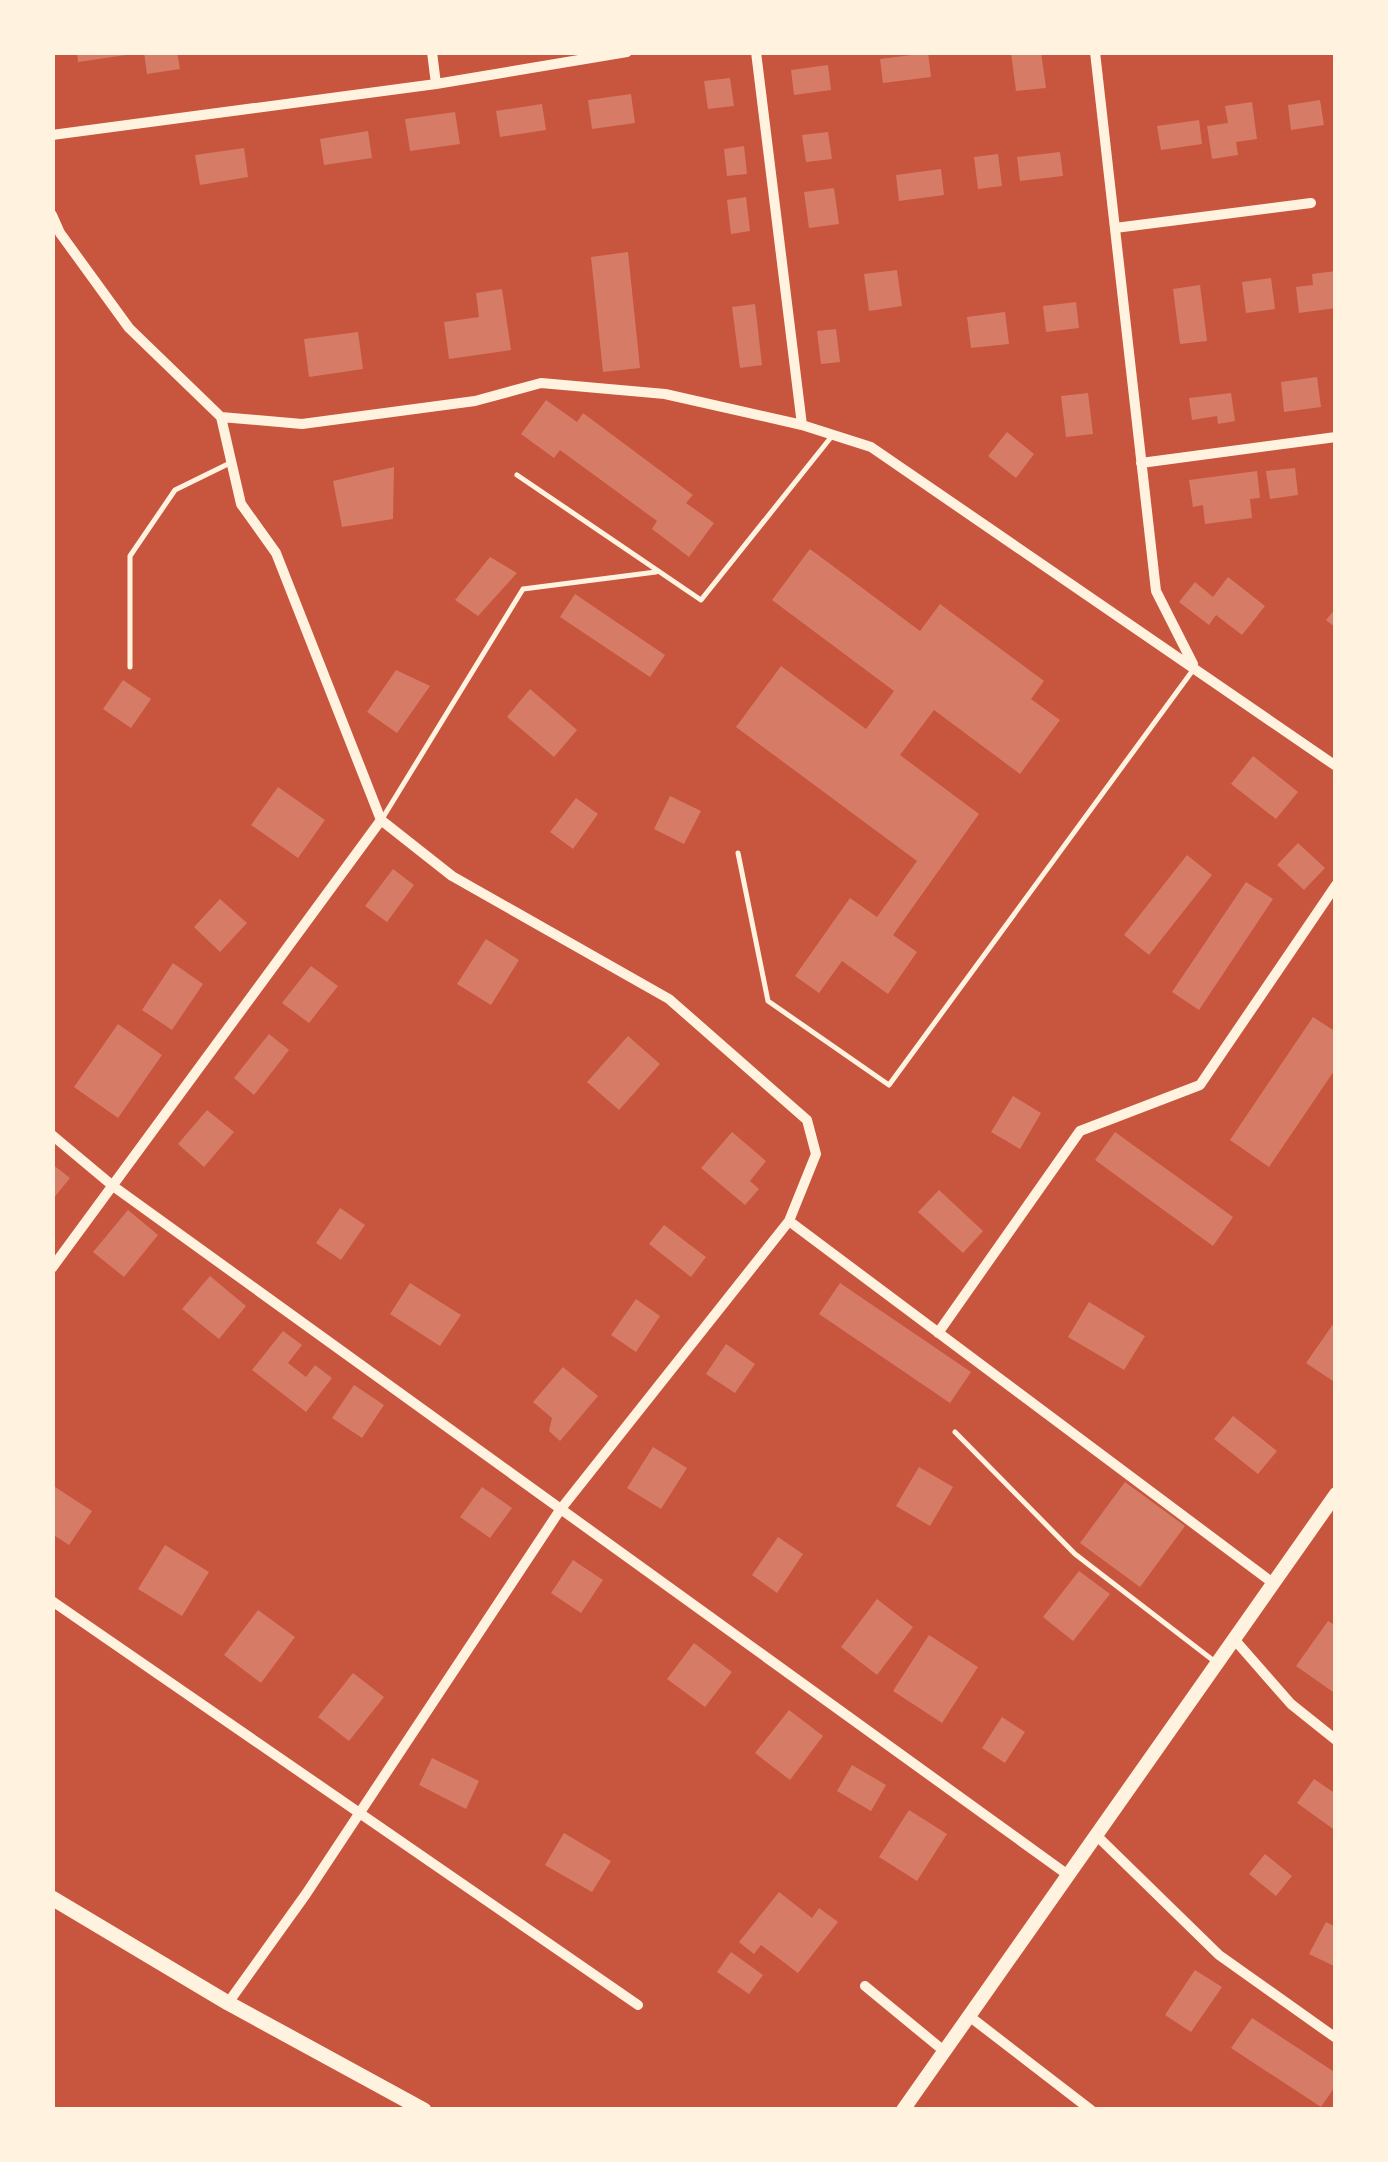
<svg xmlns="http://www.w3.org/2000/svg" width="1388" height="2162" font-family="Rubik,sans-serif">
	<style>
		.building { fill: #d67c66 }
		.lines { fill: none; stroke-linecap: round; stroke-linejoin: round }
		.service { stroke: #fff3e0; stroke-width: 5 }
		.minor { stroke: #fff3e0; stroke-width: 10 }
		.secondary { stroke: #fff3e0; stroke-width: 14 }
		.primary { stroke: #fff3e0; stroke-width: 15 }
	</style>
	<rect width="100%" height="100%" fill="#c8553d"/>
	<path class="building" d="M77,52H126V55L78,62Z
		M144,52H177L180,69L147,74Z
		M911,52H928L931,77L883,83L880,59L912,55Z
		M1011,52H1041L1046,88L1016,91Z
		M828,65L831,90L794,95L791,70Z
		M730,78L734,106L708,109L704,81Z
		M631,94L635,123L592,129L588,100Z
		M1320,100L1324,125L1291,130L1288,105Z
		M1252,102L1257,139L1236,142L1238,155L1212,159L1207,126L1228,123L1225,106Z
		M542,104L546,130L500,137L496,111Z
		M455,112L460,144L410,151L405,119Z
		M1199,120L1202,144L1161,150L1157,126Z
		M368,131L372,158L324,165L320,139Z
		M828,132L832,159L806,162L802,135Z
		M744,146L747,174L727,176L724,149Z
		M244,148L248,177L200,185L195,155Z
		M1060,152L1063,176L1020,181L1017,157Z
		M998,154L1002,186L978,189L974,157Z
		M941,169L944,195L899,201L896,175Z
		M834,188L839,224L809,228L804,192Z
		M746,197L750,231L731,234L727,200Z
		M628,252L640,368L603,372L591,257Z
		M897,270L902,306L869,311L864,274Z
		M1336,271V308L1299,313L1296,287L1313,285L1312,274Z
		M1271,278L1275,309L1246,313L1242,282Z
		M1200,285L1207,341L1180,344L1173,289Z
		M502,289L511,350L449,359L444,322L479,317L476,293Z
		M1076,302L1079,328L1046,332L1043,306Z
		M755,304L762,365L740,368L732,307Z
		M1005,312L1009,344L971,348L967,317Z
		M836,329L840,362L821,364L817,331Z
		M358,332L363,369L309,377L304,339Z
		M1317,377L1321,407L1284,412L1281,382Z
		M1088,393L1093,434L1066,437L1061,396Z
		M1231,393L1235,421L1218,424L1217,416L1192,420L1189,398Z
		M546,400L577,422L583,413L693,495L686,503L714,523L689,557L652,529L657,521L560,450L554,458L521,434Z
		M1007,432L1034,454L1016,478L988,456Z
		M394,467L393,519L342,527L333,481Z
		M1295,468L1298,495L1270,499L1266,471Z
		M1257,471L1260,498L1250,499L1252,518L1205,524L1203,505L1193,507L1189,480Z
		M810,549L920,631L940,604L1044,681L1031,699L1060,720L1020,774L934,710L900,755L979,814L893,935L917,952L888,994L842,961L819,993L795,976L850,898L877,917L917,861L736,727L781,666L866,729L894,691L772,600Z
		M490,557L517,573L478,616L455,600Z
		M1228,577L1265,606L1242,635L1216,615L1209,625L1179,602L1195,582L1213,597Z
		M575,594L665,655L650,677L560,617Z
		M1336,608V628L1326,620Z
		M396,670L430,686L397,733L367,712Z
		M123,680L151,699L131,728L103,709Z
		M530,689L577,730L554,757L507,717Z
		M1253,756L1298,792L1276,819L1231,784Z
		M278,787L325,820L298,858L251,825Z
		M670,796L701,811L684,844L654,829Z
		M576,798L598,814L573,849L550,832Z
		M1298,843L1325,868L1304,890L1277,865Z
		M1187,855L1212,875L1149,955L1124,935Z
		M393,869L414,885L387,922L365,906Z
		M1246,882L1273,899L1199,1010L1172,992Z
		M220,899L247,923L220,952L194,927Z
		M486,939L519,960L491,1005L457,984Z
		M173,963L203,984L172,1030L142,1010Z
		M311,966L338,986L309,1023L282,1003Z
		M1313,1017L1336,1032V1068L1269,1167L1230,1140Z
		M118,1024L162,1055L118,1118L74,1087Z
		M269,1034L289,1050L254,1095L234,1078Z
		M628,1036L660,1064L619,1110L587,1082Z
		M1013,1096L1041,1113L1020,1149L991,1132Z
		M207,1110L234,1132L204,1167L178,1144Z
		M732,1132L766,1161L750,1181L759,1189L745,1205L701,1168Z
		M1115,1132L1233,1217L1213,1246L1095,1160Z
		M52,1164L70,1178L52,1200Z
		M939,1190L983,1231L963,1253L918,1212Z
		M340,1208L365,1225L341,1260L316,1243Z
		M128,1210L158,1235L124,1277L93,1252Z
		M664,1225L706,1257L691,1277L649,1244Z
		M210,1276L246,1306L219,1339L182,1309Z
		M410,1283L461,1315L440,1346L390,1314Z
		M840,1283L971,1372L950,1403L819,1314Z
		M636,1299L660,1316L636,1352L611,1335Z
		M1089,1302L1145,1336L1124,1370L1068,1337Z
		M1336,1320V1383L1306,1363Z
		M283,1331L302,1345L288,1363L306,1377L315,1365L332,1378L306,1412L252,1370Z
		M726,1344L755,1364L735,1393L706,1374Z
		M563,1367L598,1396L560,1441L549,1431L552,1418L533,1402Z
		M354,1385L384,1405L362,1438L332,1418Z
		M1233,1416L1277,1451L1258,1474L1214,1439Z
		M653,1447L687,1468L661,1509L627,1488Z
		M919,1467L953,1487L930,1526L896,1506Z
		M1125,1482L1185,1526L1140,1587L1080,1543Z
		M52,1485L92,1511L69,1545L52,1534Z
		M482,1487L512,1508L490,1538L460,1517Z
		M778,1537L803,1554L777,1593L752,1575Z
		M165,1545L209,1572L182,1616L138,1589Z
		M573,1560L603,1580L581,1613L551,1593Z
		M1079,1571L1110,1594L1073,1641L1043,1617Z
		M877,1599L913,1627L877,1675L841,1647Z
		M258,1610L295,1637L261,1683L224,1655Z
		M1328,1621L1336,1626V1694L1296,1666Z
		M929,1635L978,1667L942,1723L893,1691Z
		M694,1643L732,1672L705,1707L667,1679Z
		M353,1673L384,1697L349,1741L318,1717Z
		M789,1710L823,1736L790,1780L755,1753Z
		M1002,1717L1025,1732L1005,1763L982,1748Z
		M432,1758L479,1781L466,1809L419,1785Z
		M852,1765L886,1785L871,1811L837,1791Z
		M1314,1779L1336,1794V1831L1297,1803Z
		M909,1810L947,1834L917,1881L879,1857Z
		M564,1833L611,1861L592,1892L545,1865Z
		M1265,1854L1292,1876L1276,1896L1249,1874Z
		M779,1892L812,1918L819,1908L838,1922L798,1973L761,1945L754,1954L739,1942Z
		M1326,1922L1336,1927V1967L1309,1954Z
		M731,1952L763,1975L749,1994L717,1972Z
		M1195,1970L1222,1987L1191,2032L1165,2015Z
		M1252,2018L1336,2073V2085L1321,2107L1231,2048Z"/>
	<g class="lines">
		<path class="service" d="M517,475L701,600L832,436
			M130,667V556L175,490L230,463
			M382,819L523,589L656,572
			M738,853L768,1001L889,1085L1193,670
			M955,1432L1075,1554L1214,1661"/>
		<path class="minor" d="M432,52L436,84
			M756,52L802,425
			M1095,52L1156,591L1193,664
			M52,135L436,84L627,52
			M52,215L60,233L129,328L221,417
			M1115,228L1311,203
			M221,417L241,504L276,553L381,820L452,876L669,999L807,1120L816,1154L789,1221L560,1510L306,1894L228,2003
			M221,417L302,424L475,401L541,383L665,394L802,425L871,447L1336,766
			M1141,463L1336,437
			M52,1135L113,1186L1068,1875
			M789,1221L1273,1583
			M52,1268L381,820
			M938,1333L1080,1131L1200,1085L1336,885
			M52,1601L638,2005
			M1234,1639L1291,1704L1336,1740
			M1096,1835L1219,1955L1336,2038
			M865,1986L944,2051
			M969,2016L1091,2110"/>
		<path class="secondary" d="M903,2110L1336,1494"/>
		<path class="primary" d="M52,1898L228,2003L424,2110"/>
	</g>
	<rect width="1388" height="2162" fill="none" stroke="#fff3e0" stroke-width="110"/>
</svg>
